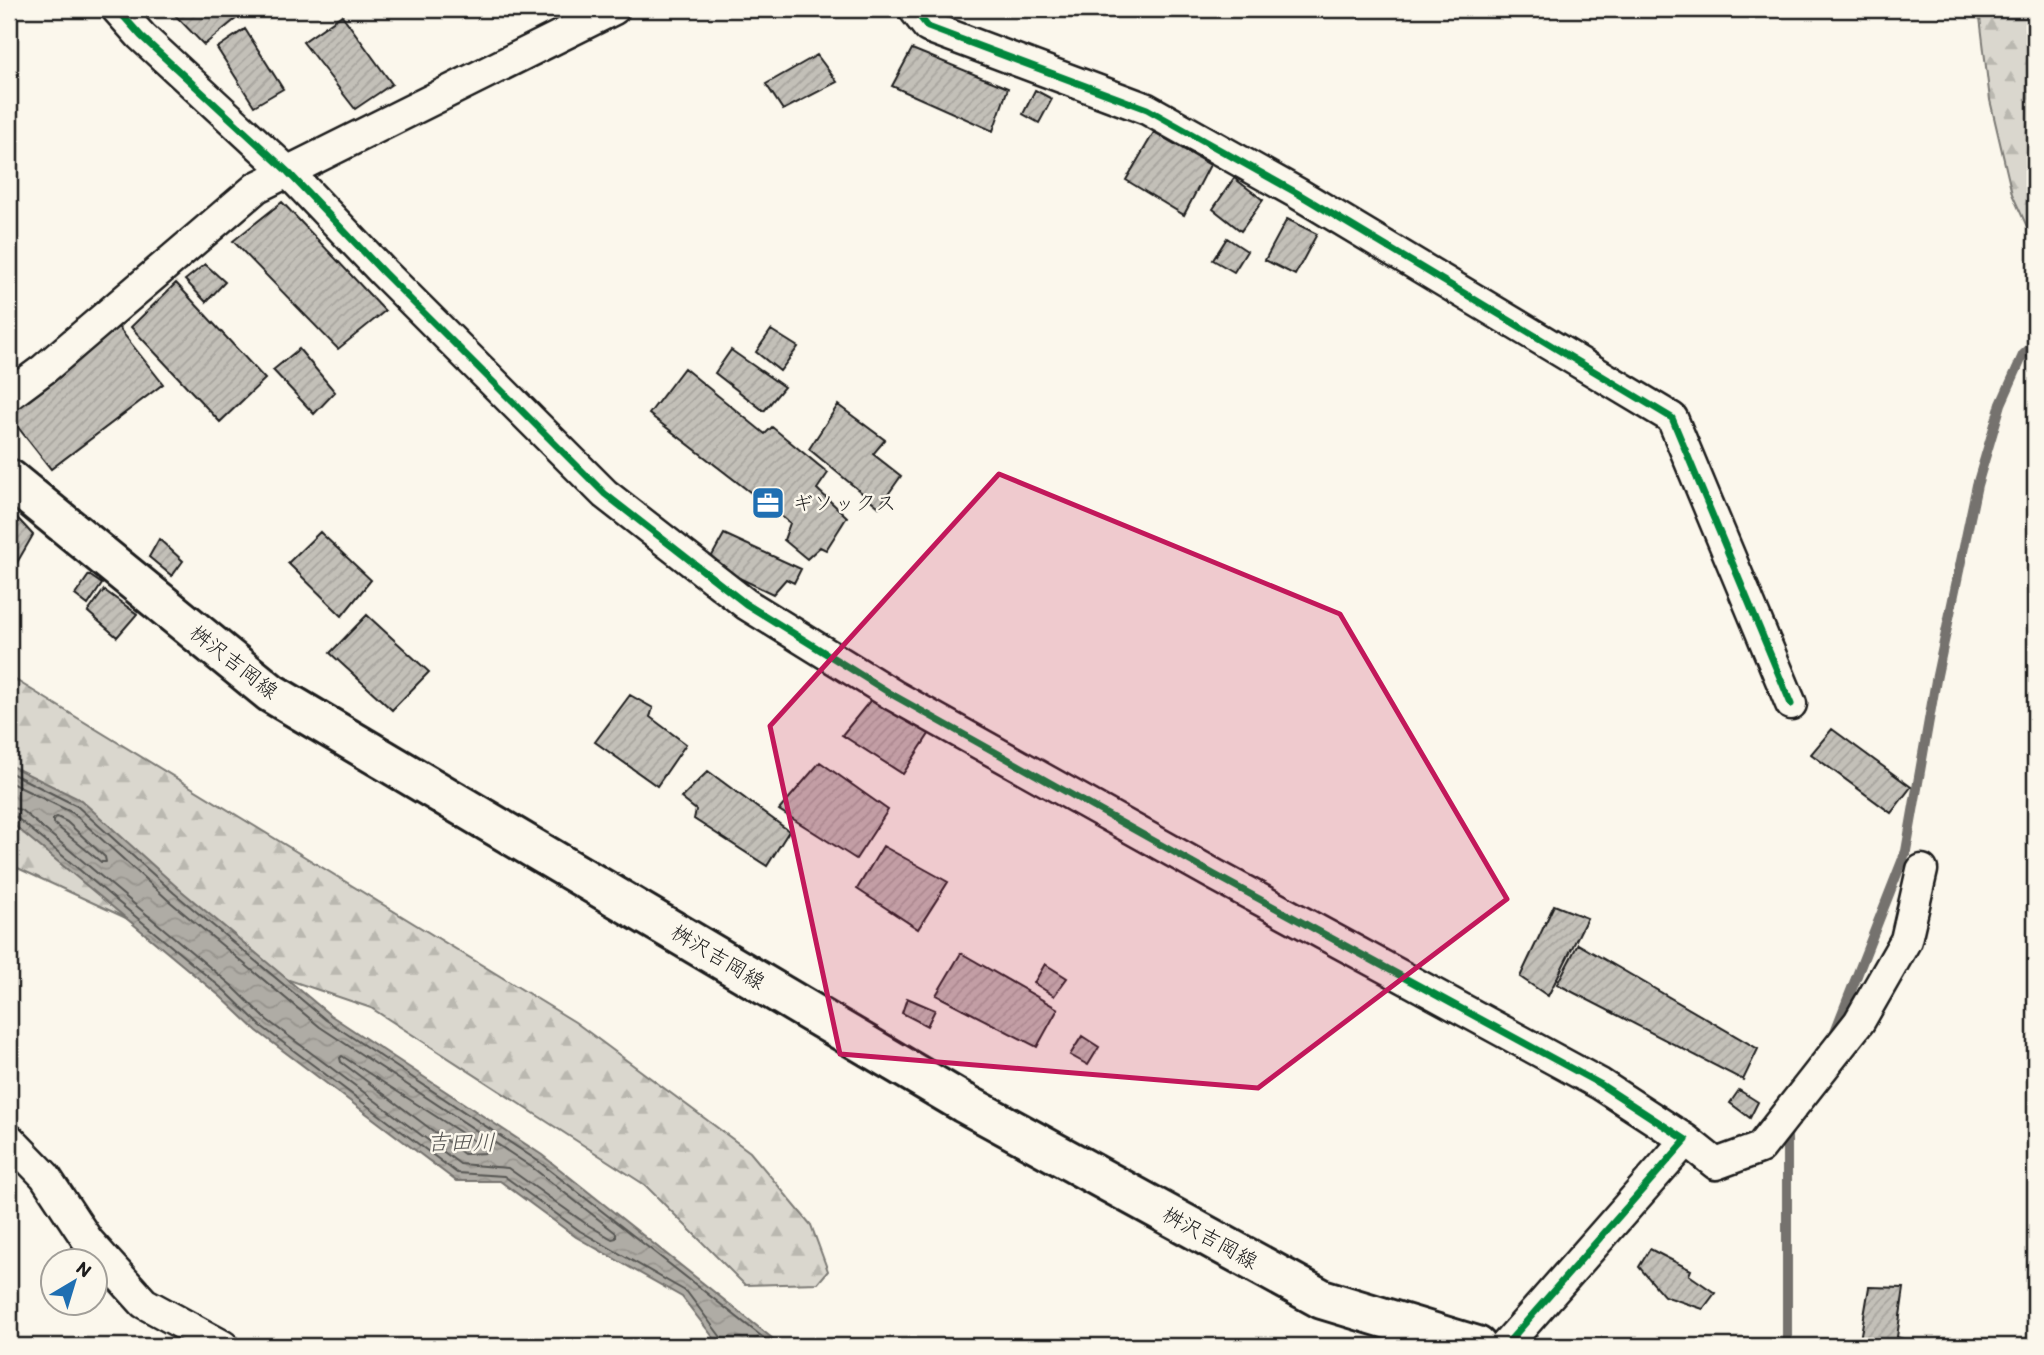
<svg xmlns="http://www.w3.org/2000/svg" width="2044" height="1355" font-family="Itim,'Klee One',sans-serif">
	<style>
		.forest { fill: url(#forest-firs); stroke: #7b7a75; stroke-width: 2 }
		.water { fill: url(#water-waves); stroke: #74726e; stroke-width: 2 }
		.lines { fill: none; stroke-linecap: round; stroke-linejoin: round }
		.shore { stroke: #575653; stroke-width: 2 }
		.stream { stroke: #74726e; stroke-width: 10 }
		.building { fill: url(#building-hatch); stroke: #1c1c1c; stroke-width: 2 }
		.street-casing { stroke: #1c1c1c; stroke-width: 35 }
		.secondary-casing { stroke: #1c1c1c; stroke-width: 44 }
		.street { stroke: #fbf7ec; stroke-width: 30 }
		.secondary { stroke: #fbf7ec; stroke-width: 38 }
		.cycleway-casing { stroke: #fbf7ec; stroke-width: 11 }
		.cycleway { stroke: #00873e; stroke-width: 7 }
		.marked { fill: #c2185b; fill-opacity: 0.2; stroke: #c2185b; stroke-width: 5; stroke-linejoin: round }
		.labels { text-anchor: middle; stroke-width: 5; stroke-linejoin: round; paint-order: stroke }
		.poi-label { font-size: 21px; fill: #1c1c1c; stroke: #fbf7ec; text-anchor: start }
		.street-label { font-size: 21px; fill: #1c1c1c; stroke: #fbf7ec }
		.water-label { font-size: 23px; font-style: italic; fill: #575653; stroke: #fbf7ec }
	</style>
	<defs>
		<pattern id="forest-firs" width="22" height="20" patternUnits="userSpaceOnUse" patternTransform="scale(1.75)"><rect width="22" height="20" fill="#dad7ce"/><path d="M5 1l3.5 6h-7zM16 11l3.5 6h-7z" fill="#bab8b0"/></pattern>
		<pattern id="water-waves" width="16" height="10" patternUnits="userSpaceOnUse" patternTransform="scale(1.75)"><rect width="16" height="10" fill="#afaca5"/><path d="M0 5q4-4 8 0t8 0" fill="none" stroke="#96938d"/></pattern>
		<pattern id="building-hatch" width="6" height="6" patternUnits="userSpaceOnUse" patternTransform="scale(1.75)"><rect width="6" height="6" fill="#c3c0b8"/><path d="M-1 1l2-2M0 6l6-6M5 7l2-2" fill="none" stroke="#a7a49e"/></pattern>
	</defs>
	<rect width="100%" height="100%" fill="#fbf7ec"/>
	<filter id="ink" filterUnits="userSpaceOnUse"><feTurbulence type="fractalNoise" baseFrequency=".0143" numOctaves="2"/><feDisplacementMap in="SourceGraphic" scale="14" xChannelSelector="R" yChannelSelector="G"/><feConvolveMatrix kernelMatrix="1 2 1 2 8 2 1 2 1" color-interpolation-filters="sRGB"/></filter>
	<g filter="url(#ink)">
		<path class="forest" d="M1979,9H2035V244L2012,194L1990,100Z
			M9,676L575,1022L750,1152L811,1225L828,1271L818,1283L745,1285L645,1185L371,1008L178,942L9,864Z"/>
		<path class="water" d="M9,765L81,800L178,888L330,1015L542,1155L782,1346H720L682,1297L576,1237L500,1181H456L257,1031L221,997L9,821Z"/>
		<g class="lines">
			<path class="shore" d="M9,772L77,806L174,893L326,1020L538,1161L774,1346
				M9,782L73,813L168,900L320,1027L533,1168L616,1233V1238L612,1239L585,1223L508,1168L460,1164L267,1020L231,985L66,847L21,810L9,807
				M9,816L16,817L225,991L261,1026L457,1173L504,1176L580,1231L687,1292L723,1340L725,1346
				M57,817L67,822L105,857L106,862H101L53,823V819Z
				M342,1056L485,1148L486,1153L464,1154L341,1062L340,1058Z"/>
			<path class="stream" d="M1834,1034L1906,851L1936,680L1977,485L2001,404L2023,355L2035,344
				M1787,1346V1135L1791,1127"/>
		</g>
		<path class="building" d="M180,9H248L204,45L174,14Z
			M342,15L392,84L355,109L303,42Z
			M245,29L283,89L254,106L217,48Z
			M912,49L1008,88L993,131L892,86Z
			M817,55L837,82L783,110L766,84Z
			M1035,90L1052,99L1039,123L1023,114Z
			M1154,132L1210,165L1184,215L1126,180Z
			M1234,178L1263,200L1241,231L1213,209Z
			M282,202L385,311L338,349L233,241Z
			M1287,219L1317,234L1295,275L1265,260Z
			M1227,238L1247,251L1234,272L1213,260Z
			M205,264L225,282L206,302L185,280Z
			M176,283L265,379L220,422L131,327Z
			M115,323L163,384L51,469L9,416V410Z
			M771,330L798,347L780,371L756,352Z
			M299,349L335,392L314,414L273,370Z
			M731,350L784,387L764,411L715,373Z
			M684,368L765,434L772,427L828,473L817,489L847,517L826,550L820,547L807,559L784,540L790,523L649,414Z
			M838,405L885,440L873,454L901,476L879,507L809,449Z
			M9,509L33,535L15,566L9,560Z
			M320,532L371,580L342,616L288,563Z
			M724,534L801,569L794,583L786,579L773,594L708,563Z
			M159,539L183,561L172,576L149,557Z
			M89,575L102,584L88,605L75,595Z
			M104,590L137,614L117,637L88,612Z
			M367,615L429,672L392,710L330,653Z
			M630,695L653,708L650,717L686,744L657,786L595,742Z
			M873,697L931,731L903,774L842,735Z
			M1832,729L1911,787L1891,813L1811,754Z
			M820,762L888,810L856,859L779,810Z
			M708,771L789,831L767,866L694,819L696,810L681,798Z
			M883,846L948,882L918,929L857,889Z
			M1554,905L1587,918L1548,996L1520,977Z
			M1578,944L1758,1049L1743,1080L1557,984Z
			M961,953L1058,1009L1037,1047L936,995Z
			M1045,964L1067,978L1054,996L1034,983Z
			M907,998L935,1010L927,1026L902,1013Z
			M1082,1036L1099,1047L1088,1065L1070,1055Z
			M1739,1090L1758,1102L1750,1118L1730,1103Z
			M1650,1249L1691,1270L1689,1275L1715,1293L1703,1309L1664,1296L1639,1267Z
			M1869,1287L1904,1288L1897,1337L1924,1346H1859Z"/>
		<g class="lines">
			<defs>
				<path id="street" d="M117,9L141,36L288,172L384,273L605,494L746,604L893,695L1215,875L1600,1084L1686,1140L1505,1346
					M914,9L928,27L1147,109L1297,193L1672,418L1791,704
					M9,395L44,369L257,187L614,9
					M9,1139L45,1176L88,1241L144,1303L223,1346
					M1686,1140L1716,1164L1760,1148L1859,1022L1906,940L1922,870"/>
				<path id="secondary" d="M9,479L271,693L964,1103L1322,1299L1477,1346"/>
			</defs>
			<use href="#street" class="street-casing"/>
			<use href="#secondary" class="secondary-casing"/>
			<use href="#street" class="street"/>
			<use href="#secondary" class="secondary"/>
			<defs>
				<path id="cycleway" d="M117,9L141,36L288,172L384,273L605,494L746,604L893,695L1215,875L1600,1084L1686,1140L1505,1346
					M914,9L928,27L1147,109L1297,193L1672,418L1791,704"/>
			</defs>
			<use href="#cycleway" class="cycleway-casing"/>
			<use href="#cycleway" class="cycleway"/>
		</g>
	</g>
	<path class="marked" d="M999,474L1340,614L1507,899L1258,1088L840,1054L770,726Z"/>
	<defs>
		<symbol id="office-square" viewBox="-11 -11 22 22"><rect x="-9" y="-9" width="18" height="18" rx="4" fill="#1f6fb2" stroke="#fbf7ec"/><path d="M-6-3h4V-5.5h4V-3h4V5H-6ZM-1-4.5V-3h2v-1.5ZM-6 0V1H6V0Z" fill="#fff"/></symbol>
	</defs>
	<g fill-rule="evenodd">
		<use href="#office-square" x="749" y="484" width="38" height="38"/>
	</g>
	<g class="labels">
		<g class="poi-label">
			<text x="792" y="510">ギソックス</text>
		</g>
		<g class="street-label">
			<text transform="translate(234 662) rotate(38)" y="7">桝沢吉岡線</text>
			<text transform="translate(718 957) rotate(31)" y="7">桝沢吉岡線</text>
			<text transform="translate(1210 1238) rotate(29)" y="7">桝沢吉岡線</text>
		</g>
		<g class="water-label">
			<text x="461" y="1150">吉田川</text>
		</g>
	</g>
	<rect width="2044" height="1355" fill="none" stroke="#fbf7ec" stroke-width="35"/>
	<rect x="18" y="18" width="2009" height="1320" fill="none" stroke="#1c1c1c" stroke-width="2.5" filter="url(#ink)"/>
	<g transform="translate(74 1282) rotate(38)"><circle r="33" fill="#fbf7ec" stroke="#a29f99" stroke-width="2"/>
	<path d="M0-5L12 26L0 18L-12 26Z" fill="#1f6fb2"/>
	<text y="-10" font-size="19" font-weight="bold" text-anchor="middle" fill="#1c1c1c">N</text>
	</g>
</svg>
